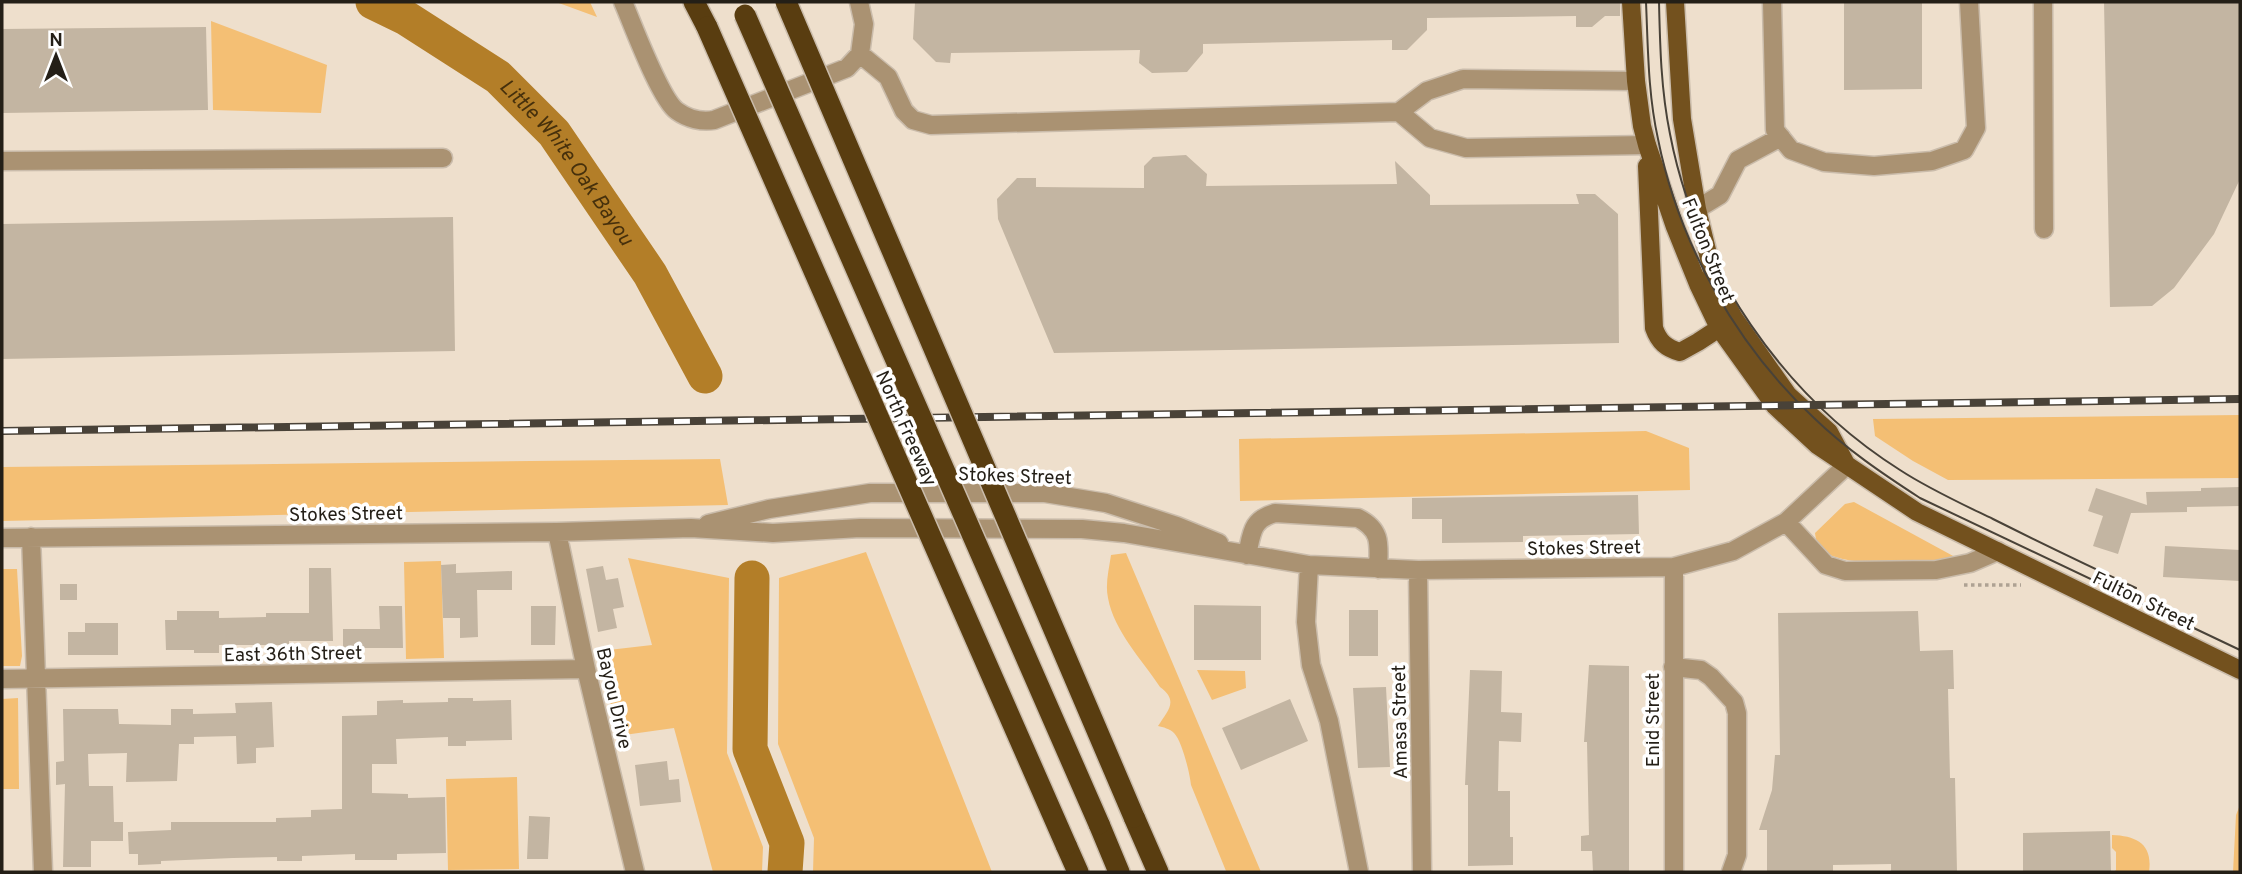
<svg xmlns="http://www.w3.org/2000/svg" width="2242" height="874" font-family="Overpass,sans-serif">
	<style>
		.green { fill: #f4bf74 }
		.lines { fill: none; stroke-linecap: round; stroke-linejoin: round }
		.river { stroke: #b37e28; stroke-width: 35 }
		.building { fill: #c3b5a2 }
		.minor-casing { stroke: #cabcab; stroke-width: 21 }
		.major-casing { stroke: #cabcab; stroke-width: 21 }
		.highway-casing { stroke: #cabcab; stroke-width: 24 }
		.path { stroke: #aea293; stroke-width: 3.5; stroke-dasharray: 3.5 3.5; stroke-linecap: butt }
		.minor { stroke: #aa9272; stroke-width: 18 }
		.major { stroke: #73511e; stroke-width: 18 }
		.highway { stroke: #593d10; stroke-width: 21 }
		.tram { stroke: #494238; stroke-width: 2 }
		.rail-casing { stroke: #494238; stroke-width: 8 }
		.rail { stroke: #fff; stroke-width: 5; stroke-dasharray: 16; stroke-linecap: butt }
		.highway-bridge-casing { stroke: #cabcab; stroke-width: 24; stroke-linecap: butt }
		.highway-bridge { stroke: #593d10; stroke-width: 21 }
		.labels { text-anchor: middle; stroke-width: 7; stroke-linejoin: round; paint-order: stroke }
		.street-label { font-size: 19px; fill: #241f17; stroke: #fff }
		.water-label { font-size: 21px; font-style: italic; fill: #46300c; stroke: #fff }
	</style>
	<rect width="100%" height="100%" fill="#eedfcc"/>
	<path class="green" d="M556,2H590L597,17Z
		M211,21L327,65L321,113L213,110Z
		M2240,415V478L1948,480L1913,461L1875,436L1873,419Z
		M1646,431L1689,448L1690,490L1240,501L1239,439Z
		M720,459L728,505L2,521V467Z
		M1854,502L1955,557C1927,563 1847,568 1825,552C1818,548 1816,541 1815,533L1845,504Z
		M866,552L992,872H813L814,838L778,744L779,578Z
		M1126,553L1261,872H1224L1226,871L1191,785C1190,774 1182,741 1174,733C1170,729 1163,727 1158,726C1168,710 1179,701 1160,687C1142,660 1114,631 1108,598C1105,584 1109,569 1111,555Z
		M628,558L729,578L727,753L763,847L762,872H713L674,728L617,736L600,651L652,645Z
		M441,561L444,658L406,659L404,562Z
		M2,569H17L22,656L20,666H2Z
		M1197,670L1245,671L1246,688L1212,700Z
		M18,698L19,789H2V699Z
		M517,777L519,869L448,870L446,779Z
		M2240,805V872H2233L2236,815Z
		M2112,835C2137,836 2153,844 2149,872H2114L2116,870V852L2112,848Z"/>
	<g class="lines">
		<g class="river">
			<path id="s1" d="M373,2L406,18L498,77L554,133L650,274L705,376"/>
			<path d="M752,578L750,749L787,843L785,872"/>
		</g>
	</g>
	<path class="building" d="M915,2H1620V16H1605L1592,27H1576V16L1427,18V30L1407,50H1392V40L1203,44V53L1187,72L1152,73L1139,63L1140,50L951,53L950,63L936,62L913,39Z
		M1844,2H1922V89L1844,90Z
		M2104,2H2240V179L2214,234L2174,288L2152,306L2110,307Z
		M206,27L208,110L2,113V29Z
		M1186,155L1207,174L1206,186L1397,184L1395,161L1430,195V205L1579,204L1576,194H1595L1618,214L1619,343L1054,353L998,219L997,199L1017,178H1036V187L1144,188V166L1153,157Z
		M453,217L455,351L2,359V224Z
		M2240,487V506L2187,507V512L2131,513L2118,554L2093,546L2103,516L2088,511L2096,488L2147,505L2146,492L2201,491V488Z
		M1638,495L1639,534L1523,536V542L1442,543V519H1412V498Z
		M2165,546L2240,550V581L2163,577Z
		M456,564V573L512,571V590H477L478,637L460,638V618H443L441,565Z
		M603,566L606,580L618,578L624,607L613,609L617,628L598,632L586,569Z
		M309,568H331L333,641H289V645H219V653H194V650H166L165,620H177V611H219V618L266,617V613H309Z
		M60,584H77V600H60Z
		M1194,605L1261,606V660H1194Z
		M379,606H402L403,648H361V655L343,656V629H380Z
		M531,606H556L555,645H531Z
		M1349,610H1378V656H1349Z
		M1918,611L1920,651L1953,650L1954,689H1948L1950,778H1955L1957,872H1891V864L1833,865V872H1767V830H1759L1772,790L1775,755H1780L1778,613Z
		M85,623H118V655H68V632H85Z
		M1589,665L1629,666V871L1593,872L1592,851H1581V836L1589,835L1587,742H1584Z
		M1470,670L1502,671L1501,712L1522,713L1521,742L1499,741L1498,791H1510V837H1513V865L1468,866V785H1465Z
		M1386,687L1390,767L1358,768L1353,688Z
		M448,698H473V701L511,700L512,740L466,741V746H448V737L396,739L397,764H372V793L408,794V798L445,797L446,853L397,854V860H355V854L302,856V861H277V857L233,858L161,861V864L138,865V854H129L128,832L171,830V822H276V818L311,817V810L342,809V716L377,715V701L403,700V703L448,702Z
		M1290,699L1308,741L1241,770L1222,728Z
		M272,702L274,747L256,748V763L237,764L236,736L194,737V744H179L177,781L126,782L127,753L88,754L89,786H113L114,822H123V841H91V867H63L65,784L56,785V762L64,761L63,709H118L119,724L171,725V709H193V714L236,713L235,703Z
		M667,761L669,780L679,779L681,802L640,806L635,765Z
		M529,816L550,817L548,859H527Z
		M2110,831L2111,872H2023V833Z"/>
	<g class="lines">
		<defs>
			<path id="minor" d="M623,2C633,25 660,99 677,111C688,119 702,122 714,120L847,68L860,54L864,24L859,2
				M1772,2L1775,130L1791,150L1824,162L1874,166L1932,161L1964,150L1976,128L1969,2
				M2043,2L2044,229
				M860,54L888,77L904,111L913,120L931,125L1399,112L1427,91L1463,79L1636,81
				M1399,112L1430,138L1466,148L1647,145
				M2,161L443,158
				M1697,209L1720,195L1738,160L1781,137
				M1786,522L1826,565L1845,571L1936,570L1970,563L1998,551
				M708,524L769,509L870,493H1045L1106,503L1177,526L1219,543
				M557,532L586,669L635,872
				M31,537L43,872
				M2,538L557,532L691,528L773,533L860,528L1082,529L1124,533L1309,565L1418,570L1674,567L1733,551L1786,522L1847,465
				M1247,555C1252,533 1251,520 1275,513L1358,518C1382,530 1379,545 1378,569
				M1309,565L1306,622L1311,665L1329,721L1359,872
				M1674,567V872
				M1418,570L1422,872
				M1673,667L1701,670L1711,677L1734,702L1737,713V855L1731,872
				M2,679L586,669"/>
			<path id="major" d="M1631,2L1636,81L1642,126L1647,145L1675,227L1698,284L1719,328L1775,406L1817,445L1917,512L2240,670
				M1675,2L1682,119L1697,209L1715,283L1734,318L1788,395L1829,432L1845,462
				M1647,166L1654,328C1659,342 1666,348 1680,352L1698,342L1727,323"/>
			<path id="highway" d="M694,2L707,27
				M1134,817L1158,872
				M1099,824L1119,872
				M1066,845L1078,872"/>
		</defs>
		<use href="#minor" class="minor-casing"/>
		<use href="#major" class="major-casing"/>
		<use href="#highway" class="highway-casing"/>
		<path class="path" d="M1964,585H2021"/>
		<use href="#minor" class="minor"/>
		<use href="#major" class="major"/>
		<use href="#highway" class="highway"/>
		<path class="tram" d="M1646,2C1648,48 1648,94 1658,139C1679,244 1736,345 1814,418C1846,449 1883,474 1920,498L2240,650
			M1659,2C1660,46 1661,90 1670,134C1696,269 1783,396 1900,470C1929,489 1962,504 1993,519C2041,543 2089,566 2136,588"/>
		<defs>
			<path id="rail" d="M2,431L2240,399"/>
		</defs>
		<use href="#rail" class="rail-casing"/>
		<use href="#rail" class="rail"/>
		<defs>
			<path id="highway-bridge" d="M786,2L1134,817
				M745,15L1099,824
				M707,27L1066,845"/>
		</defs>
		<use href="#highway-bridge" class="highway-bridge-casing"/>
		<use href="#highway-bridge" class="highway-bridge"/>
	</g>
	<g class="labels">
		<g class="street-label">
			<text transform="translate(1709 250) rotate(68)" y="7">Fulton Street</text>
			<text transform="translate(907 428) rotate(66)" y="7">North Freeway</text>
			<text transform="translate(1015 475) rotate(2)" y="7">Stokes Street</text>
			<text transform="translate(346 513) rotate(-1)" y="7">Stokes Street</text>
			<text transform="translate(1584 547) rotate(-1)" y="7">Stokes Street</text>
			<text transform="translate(2144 600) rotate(26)" y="7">Fulton Street</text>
			<text transform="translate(293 653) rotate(-1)" y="7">East 36th Street</text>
			<text transform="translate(615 698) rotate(77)" y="7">Bayou Drive</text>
			<text transform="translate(1652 720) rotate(-90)" y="7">Enid Street</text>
			<text transform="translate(1399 722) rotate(-91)" y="7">Amasa Street</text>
		</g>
		<g class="water-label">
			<text dy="7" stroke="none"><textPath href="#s1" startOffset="256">Little White Oak Bayou</textPath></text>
		</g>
	</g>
	<rect width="2242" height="874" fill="none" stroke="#241f17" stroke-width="7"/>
	<g transform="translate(56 56)" stroke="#ffffff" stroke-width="5" paint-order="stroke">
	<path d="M0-5L12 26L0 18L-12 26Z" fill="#241f17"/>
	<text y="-10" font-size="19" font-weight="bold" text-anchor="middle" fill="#241f17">N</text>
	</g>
</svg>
